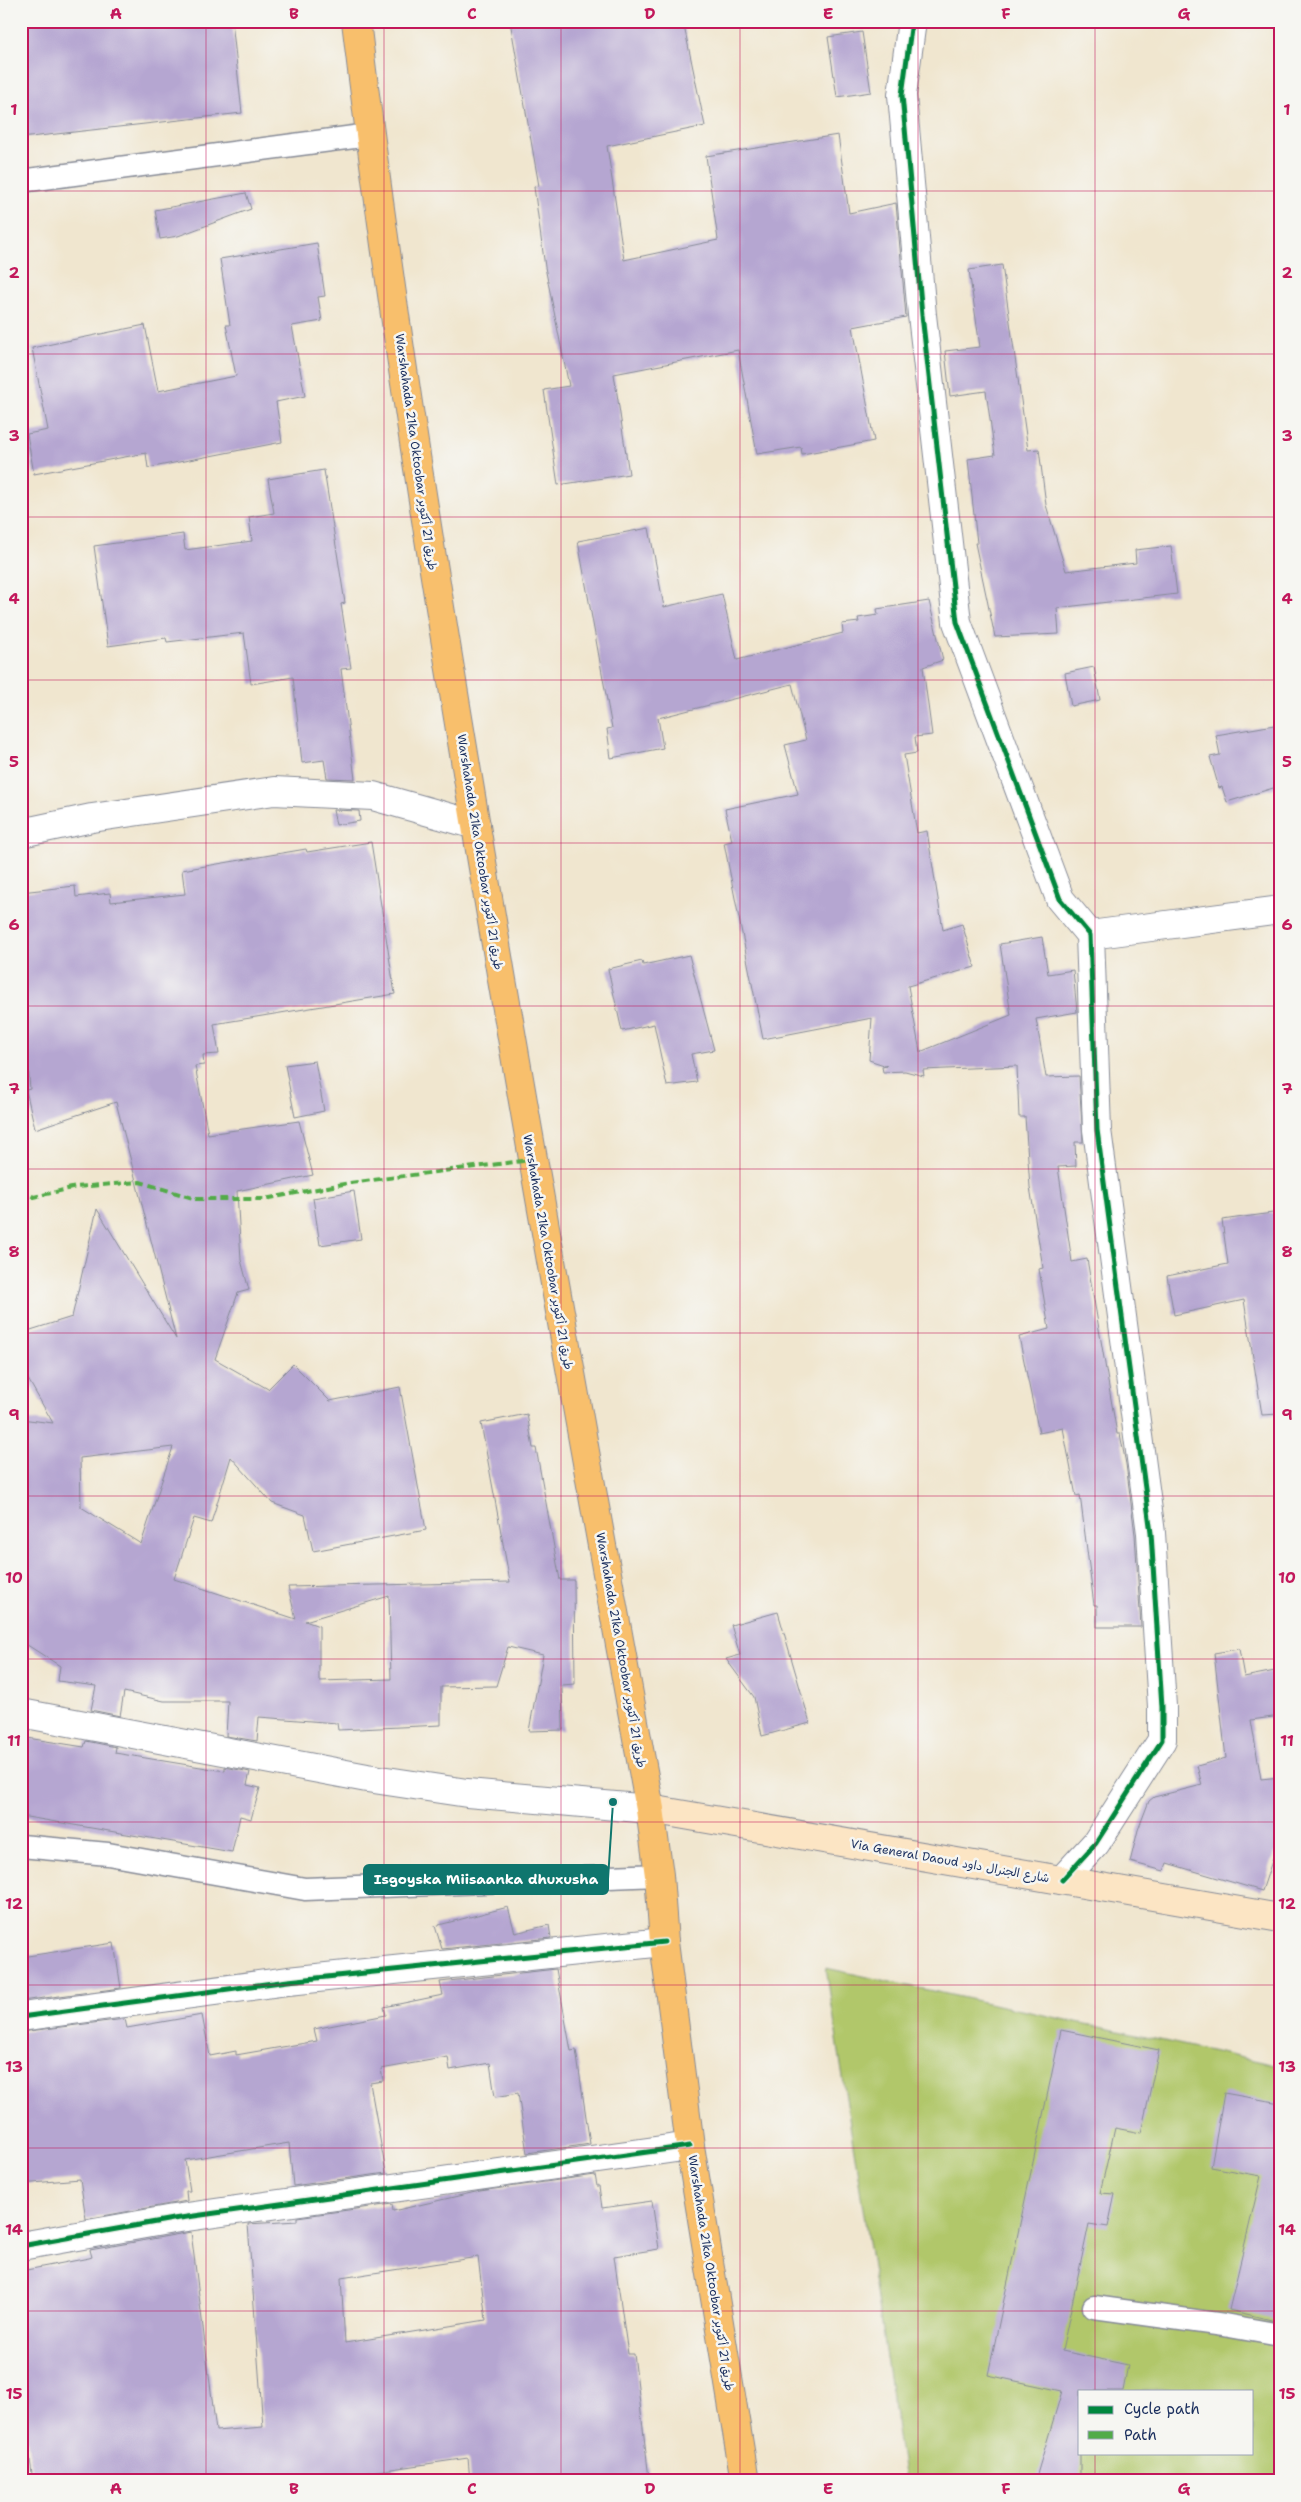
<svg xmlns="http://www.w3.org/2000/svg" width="1301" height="2502" font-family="'Shantell Sans','Playpen Sans Arabic',sans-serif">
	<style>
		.green { fill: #b1c76b; stroke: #667b64; fill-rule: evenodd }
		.building { fill: #b5a6d1; fill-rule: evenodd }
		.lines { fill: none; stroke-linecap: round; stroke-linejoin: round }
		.service-casing { stroke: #868a96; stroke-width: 25 }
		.minor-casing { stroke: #868a96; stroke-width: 30 }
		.secondary-casing { stroke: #868a96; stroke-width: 30 }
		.primary-casing { stroke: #868a96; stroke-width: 30 }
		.service { stroke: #fff; stroke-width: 22 }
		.minor { stroke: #fff; stroke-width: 28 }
		.secondary { stroke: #fce5c4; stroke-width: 28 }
		.primary { stroke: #f8bf6c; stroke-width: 28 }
		.quiet { stroke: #52ab49; stroke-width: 4; stroke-dasharray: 8 4; stroke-linecap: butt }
		.cycleway-casing { stroke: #f6f6f2; stroke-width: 8 }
		.cycleway { stroke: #00873e; stroke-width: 5 }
		.grid { fill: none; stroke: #c2185b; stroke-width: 1; stroke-opacity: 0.55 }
		.labels { text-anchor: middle; stroke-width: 5; stroke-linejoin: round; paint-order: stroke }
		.street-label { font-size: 12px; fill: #1b2f5e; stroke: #f6f6f2 }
		.leader { fill: none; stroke: #0f766e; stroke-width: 2 }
		.callout-dot { fill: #0f766e; stroke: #f6f6f2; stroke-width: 2 }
		.callout { fill: #0f766e; stroke: #0f766e; stroke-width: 2 }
		.callout-label { font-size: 14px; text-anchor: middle; font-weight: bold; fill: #fff }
		.neatline { fill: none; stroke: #c2185b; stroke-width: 2 }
		.grid-label { font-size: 16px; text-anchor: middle; font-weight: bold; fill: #c2185b }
	</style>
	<rect width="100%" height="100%" fill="#f6f6f2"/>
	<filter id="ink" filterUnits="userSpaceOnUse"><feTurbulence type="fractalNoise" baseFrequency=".02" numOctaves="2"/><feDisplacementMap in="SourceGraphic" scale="10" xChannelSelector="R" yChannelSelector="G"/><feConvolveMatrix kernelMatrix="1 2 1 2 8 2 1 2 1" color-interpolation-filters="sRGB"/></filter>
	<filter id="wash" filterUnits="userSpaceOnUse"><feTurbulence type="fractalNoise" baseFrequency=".0096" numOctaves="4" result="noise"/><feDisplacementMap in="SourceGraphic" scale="20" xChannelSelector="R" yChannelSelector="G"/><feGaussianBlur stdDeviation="1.12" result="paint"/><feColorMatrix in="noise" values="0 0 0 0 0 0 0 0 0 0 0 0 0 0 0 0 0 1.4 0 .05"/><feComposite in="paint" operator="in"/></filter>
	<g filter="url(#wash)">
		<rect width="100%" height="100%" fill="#f0e6cf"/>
		<path class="green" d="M826,1968L1280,2066V2481H905ZM1080,2391H1252V2453H1080Z"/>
		<g id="blocks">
			<path class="building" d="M21,21H232L242,113L21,138Z
				M510,21H683L705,126L607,146L624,260L718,240L706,156L838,135L849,213L896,203L906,317L853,327L874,441L802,454L801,447L757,454L738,350L614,374L629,474L558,485L544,390L569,386L545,267L534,187L539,186Z
				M862,32L871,92L837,97L828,37Z
				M246,193L251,209L178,236L160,239L155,210Z
				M317,243L325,296L318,297L322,321L292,326L305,396L276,402L282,442L148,468L146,453L34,474L27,434L48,430L32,348L145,325L158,391L236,376L226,325H230L220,259Z
				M1002,265L1028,450L1039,449L1046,505L1066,571L1136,563L1135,550L1171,546L1177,594L1057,608L1059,634L995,637L975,543H977L968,459L995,455L986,391L950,396L945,351L980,347L969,270Z
				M324,470L345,603L341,604L351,668L341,669L355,779L327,778L324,760L302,763L293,677L251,684L244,633L167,642L166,638L108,646L94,546L183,534L185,550L252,541L249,517L274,513L268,479Z
				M649,528L664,607L722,594L737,660L843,633L842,624L859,622L858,618L878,615L877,609L929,601L943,660L923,667L932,735L915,737L917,753L904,755L917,833L927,831L943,930L962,924L975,967L908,986L920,1052L1011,1015L1000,944L1042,937L1048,974L1073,970L1077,1012L1036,1019L1046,1077L1079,1076L1083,1142H1075L1076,1166L1058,1167L1072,1262L1087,1259L1117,1434H1120L1126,1464L1135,1535L1141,1627H1097V1605H1094L1080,1495L1076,1496L1063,1428L1039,1433L1019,1337L1049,1329L1039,1269L1043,1268L1030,1187L1025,1117H1019L1017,1066L923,1070L924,1076L905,1071L883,1072L882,1067L887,1066L869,1060L872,1018L763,1039L724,843L732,841L725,809L798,794L785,745L806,740L792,684L658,718L663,748L611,758L607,729L612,728L578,541Z
				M1094,667L1100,700L1071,706L1065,673Z
				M1280,724V786L1227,802L1222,787L1219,788L1210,757L1220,755L1216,735Z
				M333,810L359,811L360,821L336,825Z
				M371,842L395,994L214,1024L219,1054L203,1055L204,1065L195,1066L208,1134L299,1121L313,1175L237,1191L241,1260L249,1290L238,1293L215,1359L268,1389L293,1364L330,1401L400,1387L426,1530L313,1551L305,1515L272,1503L231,1457L211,1523L194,1518L174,1579L296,1619L288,1587L510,1582L481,1423L527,1414L533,1448H536L560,1580H574L575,1684L562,1685L563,1730L529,1731L543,1655L508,1647L496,1686L441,1687V1725L338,1730L337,1723L259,1717L257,1741L226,1736L228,1701H164L124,1692L120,1716L91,1710L96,1686L58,1681L60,1666L21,1641V1419L53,1423L28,1379L21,1358V1333L72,1317L97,1209L176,1339L116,1102L35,1129L26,1090L30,1089L25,1030L21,1031V892L75,886L76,897L110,893L111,902L185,894L182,870L306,849L307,852ZM173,1447L141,1544L81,1507L80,1458ZM389,1596L391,1679L319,1681V1626L305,1621Z
				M689,955L714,1050L691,1054L697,1082L667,1086L654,1024L622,1031L608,969L642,961L643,965Z
				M315,1061L324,1111L295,1117L285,1065Z
				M354,1191L361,1239L320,1245L313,1198Z
				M1280,1212V1414L1262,1415L1244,1300L1174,1315L1167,1276L1228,1264L1222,1220Z
				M778,1612L810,1723L762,1736L754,1697L726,1659L740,1655L731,1625Z
				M1239,1649L1244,1677L1280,1670V1716L1251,1720L1261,1779L1280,1777V1837L1262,1891L1167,1863L1164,1871L1130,1862L1138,1830L1149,1801L1154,1797L1202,1785L1197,1766L1226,1758L1214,1653Z
				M21,1737L84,1747L86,1741L116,1747L115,1753L225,1771V1767L250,1772L247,1785L260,1788L251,1819L240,1816L232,1852L21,1816Z
				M508,1907L515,1933L549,1925L551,1938L442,1949L435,1926Z
				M114,1943L121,1988L21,2001V1957Z
				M556,1969L571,2051L576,2050L590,2144L527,2153L518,2093L495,2097L490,2063L450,2070L448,2057L381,2069L383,2081L370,2083L386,2173L293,2186L289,2143L185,2160L190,2191H186L187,2201L86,2219L80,2179L21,2184V2032L125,2019L127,2028L202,2015L210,2056L236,2051V2055L317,2041L314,2029L386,2015L384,2007L443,1995L440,1982Z
				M1061,2030L1159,2050L1141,2133L1115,2128L1100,2193L1115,2194L1108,2227L1089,2224L1062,2351L1128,2365L1123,2391H1080V2481H1035L1062,2391L988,2375Z
				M1224,2093L1280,2103V2322L1229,2310L1261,2176L1211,2167Z
				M595,2175L597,2186H599L602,2208L652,2201L659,2249L614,2256L628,2354H634L649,2478L630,2481H470L468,2458L308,2481H33L25,2424H21V2271L89,2258L92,2257L90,2250L191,2232L216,2431L263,2427L248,2224L297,2221V2217L392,2204L393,2211L480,2191ZM478,2257L486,2320L345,2343L341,2278Z"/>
		</g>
	</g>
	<g filter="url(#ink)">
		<use href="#blocks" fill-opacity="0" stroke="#868a96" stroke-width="1"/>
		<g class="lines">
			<defs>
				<path id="service" d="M21,181L369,135
					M21,1846L108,1854L305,1889L659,1875
					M1094,2307L1224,2325L1280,2335"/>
				<path id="minor" d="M912,21L902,95L922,315L957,622L1060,899L1090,935L1097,1130L1151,1533L1162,1707V1740L1096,1843L1062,1880
					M21,833L92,818L274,791L373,796L476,825
					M1090,935L1280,910
					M21,1713L367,1778L467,1793L650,1809
					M21,2017L288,1981L664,1942
					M21,2246L173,2219L690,2146"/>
				<path id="secondary" d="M650,1809L1280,1918"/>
				<path id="primary" d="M356,21C386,274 426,526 468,778C525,1123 587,1466 650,1809L659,1875L664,1942L690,2146L745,2481"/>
			</defs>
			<use href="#service" class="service-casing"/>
			<use href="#minor" class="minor-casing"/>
			<use href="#secondary" class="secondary-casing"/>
			<use href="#primary" class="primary-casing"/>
			<use href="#service" class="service"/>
			<use href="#minor" class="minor"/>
			<use href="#secondary" class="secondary"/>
			<use href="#primary" class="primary"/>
			<path class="quiet" d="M21,1190L34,1197L76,1187L140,1182L196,1199H265L349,1183L531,1160"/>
			<defs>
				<path id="cycleway" d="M912,21L902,95L922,315L957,622L1060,899L1090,935L1097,1130L1151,1533L1162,1707V1740L1096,1843L1062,1880
					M21,2017L288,1981L664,1942
					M21,2246L173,2219L690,2146"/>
			</defs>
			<use href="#cycleway" class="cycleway-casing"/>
			<use href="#cycleway" class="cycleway"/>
		</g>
	</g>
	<path class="grid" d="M206,21V2481M384,21V2481M561,21V2481M740,21V2481M918,21V2481M1095,21V2391M21,191H1280M21,354H1280M21,517H1280M21,680H1280M21,843H1280M21,1006H1280M21,1169H1280M21,1333H1280M21,1496H1280M21,1659H1280M21,1822H1280M21,1985H1280M21,2148H1280M21,2311H1280M1095,2453V2481"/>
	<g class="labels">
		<g class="street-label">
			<text transform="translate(416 452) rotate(82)" y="4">Warshahada 21ka Oktoobar طريق 21 أكتوبر</text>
			<text transform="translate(480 852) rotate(81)" y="4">Warshahada 21ka Oktoobar طريق 21 أكتوبر</text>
			<text transform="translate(548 1252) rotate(80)" y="4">Warshahada 21ka Oktoobar طريق 21 أكتوبر</text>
			<text transform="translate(621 1650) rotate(80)" y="4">Warshahada 21ka Oktoobar طريق 21 أكتوبر</text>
			<text transform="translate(950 1861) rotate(10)" y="4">Via General Daoud شارع الجنرال داود</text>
			<text transform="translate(711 2273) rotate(81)" y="4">Warshahada 21ka Oktoobar طريق 21 أكتوبر</text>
		</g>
	</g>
	<path class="leader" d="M613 1802L608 1879"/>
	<circle class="callout-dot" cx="613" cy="1802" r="5"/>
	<rect class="callout" x="364" y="1865" width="244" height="29" rx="5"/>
	<g class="callout-label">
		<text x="486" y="1884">Isgoyska Miisaanka dhuxusha</text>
	</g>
	<rect width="1301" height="2502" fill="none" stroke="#f6f6f2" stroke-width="55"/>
	<rect x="1078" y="2390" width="175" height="65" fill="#f6f6f2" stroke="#9ea6b7"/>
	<rect x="1088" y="2406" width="25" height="8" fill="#00873e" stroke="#9ea6b7"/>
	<text x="1124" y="2414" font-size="15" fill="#1b2f5e">Cycle path</text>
	<rect x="1088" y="2431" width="25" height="8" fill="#52ab49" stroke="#9ea6b7"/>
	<text x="1124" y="2440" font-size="15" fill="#1b2f5e">Path</text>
	<rect x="28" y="28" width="1246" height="2446" class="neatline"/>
	<g class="grid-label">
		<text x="116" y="19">A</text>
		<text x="294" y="19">B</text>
		<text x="472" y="19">C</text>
		<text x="650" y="19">D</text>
		<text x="828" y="19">E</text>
		<text x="1006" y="19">F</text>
		<text x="1184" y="19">G</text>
		<text x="14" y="115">1</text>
		<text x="1287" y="115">1</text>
		<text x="14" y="278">2</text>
		<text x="1287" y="278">2</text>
		<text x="14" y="441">3</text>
		<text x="1287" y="441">3</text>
		<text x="14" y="604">4</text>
		<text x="1287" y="604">4</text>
		<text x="14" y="767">5</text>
		<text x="1287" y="767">5</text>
		<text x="14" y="930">6</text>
		<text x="1287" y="930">6</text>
		<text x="14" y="1094">7</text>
		<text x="1287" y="1094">7</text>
		<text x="14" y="1257">8</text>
		<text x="1287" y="1257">8</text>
		<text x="14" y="1420">9</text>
		<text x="1287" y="1420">9</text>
		<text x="14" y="1583">10</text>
		<text x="1287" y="1583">10</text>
		<text x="14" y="1746">11</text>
		<text x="1287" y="1746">11</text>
		<text x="14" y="1909">12</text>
		<text x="1287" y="1909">12</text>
		<text x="14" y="2072">13</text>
		<text x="1287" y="2072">13</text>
		<text x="14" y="2235">14</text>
		<text x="1287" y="2235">14</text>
		<text x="14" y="2399">15</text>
		<text x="1287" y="2399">15</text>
		<text x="116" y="2494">A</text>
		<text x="294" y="2494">B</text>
		<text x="472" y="2494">C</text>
		<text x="650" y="2494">D</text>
		<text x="828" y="2494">E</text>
		<text x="1006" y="2494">F</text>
		<text x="1184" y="2494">G</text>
	</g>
</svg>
